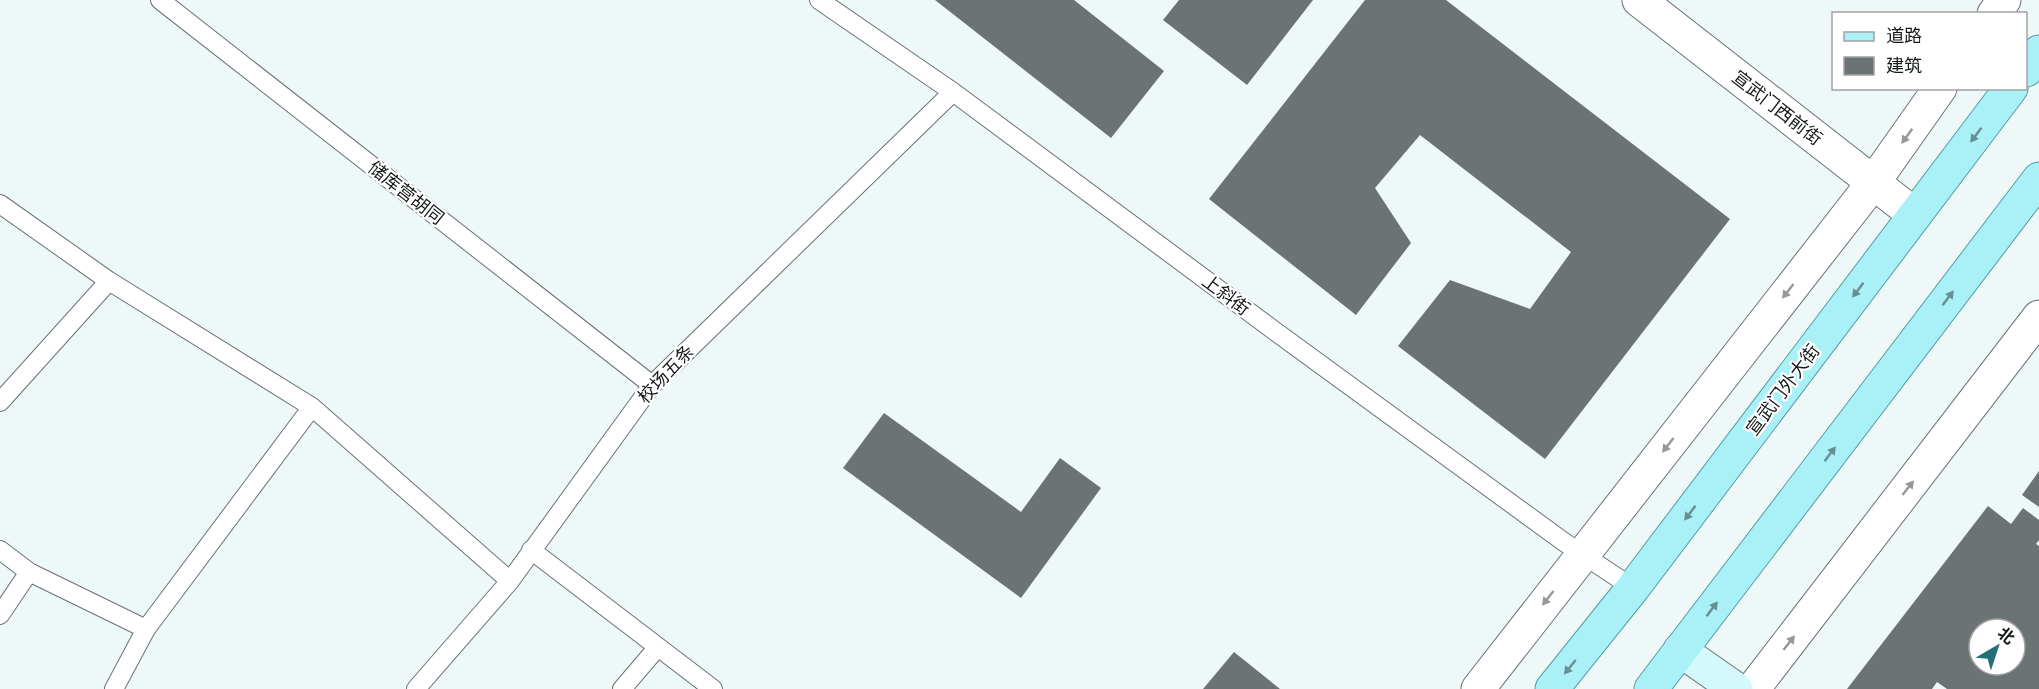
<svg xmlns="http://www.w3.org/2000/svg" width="2039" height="689" font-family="'Times New Roman','Noto Sans SC',serif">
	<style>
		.building { fill: #6b7374; fill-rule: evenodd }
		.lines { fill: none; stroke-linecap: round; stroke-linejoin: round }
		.lane-casing { stroke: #6a7273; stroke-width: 20 }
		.street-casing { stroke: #6a7273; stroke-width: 35 }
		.secondary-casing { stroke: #6a7273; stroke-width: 35 }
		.primary-casing { stroke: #519ea6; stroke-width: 35 }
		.lane { stroke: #fff; stroke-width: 18 }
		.street { stroke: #fff; stroke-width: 33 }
		.secondary { stroke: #d5f8fb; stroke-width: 33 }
		.primary { stroke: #aaf0f7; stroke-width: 33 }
		.oneway { fill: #678f93 }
		.oneway2 { fill: #969898 }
		.labels { text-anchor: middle; stroke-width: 4.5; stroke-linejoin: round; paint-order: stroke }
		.street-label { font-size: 18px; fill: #151919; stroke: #fff }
	</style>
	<rect width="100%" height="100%" fill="#eff8f9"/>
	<path class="building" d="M935,0H1074L1164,71L1111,138Z
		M1179,0H1313L1247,85L1163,20Z
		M1365,0H1446L1730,219L1545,459L1398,346L1450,280L1530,309L1571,252L1420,135L1375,188L1411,243L1356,315L1209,199Z
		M884,413L1021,512L1060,458L1101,488L1021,598L843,468Z
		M2039,471V507L2022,495Z
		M1988,506L2011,524L2023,508L2039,520V540L2036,544L2039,546V689H1947L1937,682L1932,689H1847ZM1979,629H2015V665H1979Z
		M1234,652L1280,689H1203Z"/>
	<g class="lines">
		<defs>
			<path id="lane" d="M160,0L652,385
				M819,0L953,92L1272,329L1564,542L1633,588
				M0,204L109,281L312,407L510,581
				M0,402L109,281
				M0,550L29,572L146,629
				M531,550L713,689
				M0,615L29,572
				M114,689L146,629L312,407
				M416,689L510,581L652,385L953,92
				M622,689L657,648"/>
			<path id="street" d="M1639,0L1915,215
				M1994,14L2004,0
				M1478,689L1873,183L1940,88
				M1753,689L2039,317"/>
			<path id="secondary" d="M1680,650L1736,689"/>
			<path id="primary" d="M2026,70L2039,52
				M1552,689L1633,588L2011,88
				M1651,689L2039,179"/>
		</defs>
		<use href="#lane" class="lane-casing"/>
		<use href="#street" class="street-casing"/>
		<use href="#secondary" class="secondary-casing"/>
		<use href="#primary" class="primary-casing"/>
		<use href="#lane" class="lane"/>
		<use href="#street" class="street"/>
		<use href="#secondary" class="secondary"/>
		<use href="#primary" class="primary"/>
	</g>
	<defs><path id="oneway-solid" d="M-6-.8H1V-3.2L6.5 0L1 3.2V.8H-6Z" transform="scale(1.5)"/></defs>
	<g class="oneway">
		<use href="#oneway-solid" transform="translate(1976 135) rotate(127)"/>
		<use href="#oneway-solid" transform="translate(1858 290) rotate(127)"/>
		<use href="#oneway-solid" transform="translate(1948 298) rotate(-53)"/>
		<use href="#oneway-solid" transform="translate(1830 454) rotate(-53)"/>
		<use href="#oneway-solid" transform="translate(1690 513) rotate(127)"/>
		<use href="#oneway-solid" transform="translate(1712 609) rotate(-53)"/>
		<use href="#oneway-solid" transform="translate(1570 667) rotate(129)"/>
	</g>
	<g class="oneway2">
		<use href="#oneway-solid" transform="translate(1907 136) rotate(126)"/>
		<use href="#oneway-solid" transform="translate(1788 291) rotate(128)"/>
		<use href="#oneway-solid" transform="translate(1668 445) rotate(128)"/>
		<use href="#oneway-solid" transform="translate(1908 488) rotate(-52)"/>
		<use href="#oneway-solid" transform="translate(1548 598) rotate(128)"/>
		<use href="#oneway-solid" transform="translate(1789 643) rotate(-52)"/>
	</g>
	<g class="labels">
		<g class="street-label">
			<text transform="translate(1777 108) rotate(38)" y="6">宣武门西前街</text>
			<text transform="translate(406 193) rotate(38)" y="6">储库营胡同</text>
			<text transform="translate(1226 295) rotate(37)" y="6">上斜街</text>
			<text transform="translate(666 374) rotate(-47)" y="6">校场五条</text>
			<text transform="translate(1783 390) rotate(-53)" y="6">宣武门外大街</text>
		</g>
	</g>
	<rect x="1832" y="12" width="195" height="78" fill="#ffffff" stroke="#a1a3a3" stroke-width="1.5"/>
	<rect x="1844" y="32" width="30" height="9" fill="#aaf0f7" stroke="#a1a3a3" stroke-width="1.5"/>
	<text x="1886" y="42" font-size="18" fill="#151919">道路</text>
	<rect x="1844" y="57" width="30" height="18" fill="#6b7374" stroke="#a1a3a3" stroke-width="1.5"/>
	<text x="1886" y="72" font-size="18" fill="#151919">建筑</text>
	<g transform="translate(1997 647) rotate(39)"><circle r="28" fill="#ffffff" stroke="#a1a3a3" stroke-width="1.5"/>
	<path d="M0-4.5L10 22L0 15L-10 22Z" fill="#256f77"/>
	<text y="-9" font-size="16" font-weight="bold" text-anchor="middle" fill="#151919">北</text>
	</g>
</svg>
